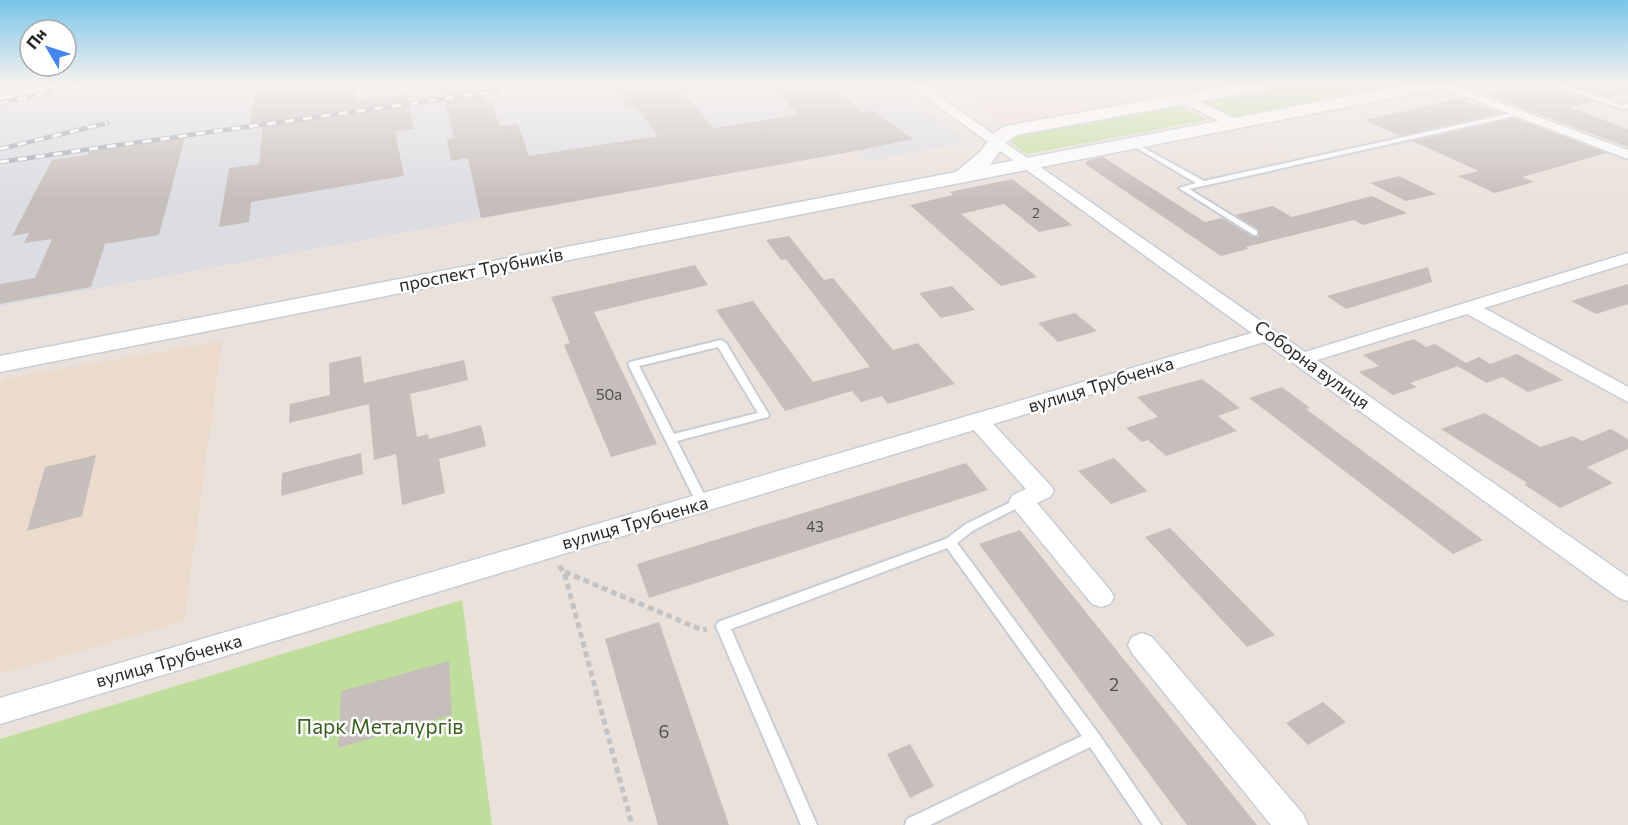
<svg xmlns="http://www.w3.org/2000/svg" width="1628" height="825" font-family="Commissioner,sans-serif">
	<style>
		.industrial { fill: #dcdce3 }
		.education { fill: #ebdbcc }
		.medical { fill: #f1d9df }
		.green { fill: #bfde9b }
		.building { fill: #c6bebb }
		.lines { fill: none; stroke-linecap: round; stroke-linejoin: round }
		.lane-casing { stroke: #c7cdd6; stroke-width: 4 }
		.street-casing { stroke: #c7cdd6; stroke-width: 3 }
		.secondary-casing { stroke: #c7cdd6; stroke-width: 3 }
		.path { stroke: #c3c3c3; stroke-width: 5; stroke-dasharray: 6 4; stroke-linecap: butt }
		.lane { fill: #fff; fill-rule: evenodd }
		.street { fill: #fff; fill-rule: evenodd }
		.secondary { fill: #fff; fill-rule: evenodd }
		.rail-casing { stroke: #9fa5b2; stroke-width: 4.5 }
		.rail { stroke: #fff; stroke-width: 3; stroke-dasharray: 9; stroke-linecap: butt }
		.labels { text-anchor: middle; stroke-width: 5; stroke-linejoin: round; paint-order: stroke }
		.far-number-label { font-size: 14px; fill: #504e4e }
		.number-label { font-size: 15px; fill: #504e4e }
		.street-label { font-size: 18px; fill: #292929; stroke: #fff }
		.near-number-label { font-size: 18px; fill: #504e4e }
		.near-park-label { font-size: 21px; fill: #39611e; stroke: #fff }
	</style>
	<rect width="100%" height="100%" fill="#eae1db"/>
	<path class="industrial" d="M0,85H853L808,92L759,94L797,111L902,96L968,142L869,161L858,150L0,306Z"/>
	<path class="education" d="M222,341L184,621L0,674V387L4,379Z"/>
	<path class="medical" d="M945,85H1226L1203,89L1199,87L1154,95L1157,97L1003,125Z"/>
	<path class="green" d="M1295,85H1394L1229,118L1200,103Z
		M1181,106L1207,120L1027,154L1005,138Z
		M462,600L492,825H0V739Z"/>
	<path class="building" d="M256,85H355L356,101L407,94L414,129L395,131L404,176L251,202L249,222L219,227L229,168L259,164L263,123L250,125Z
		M452,85H479L487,102H491L500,126L518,124L529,156L658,136L635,106L627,107L615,85H684L685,95L713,128L798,115L771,85H829L863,112L872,110L913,139L861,150L481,218L468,158L451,161L447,139L454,138L442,89L453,87Z
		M1531,85H1552L1594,101L1569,107L1628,129V147L1486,95Z
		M1570,85H1628V94L1608,98Z
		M1457,99L1501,113L1400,136L1365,120Z
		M1515,118L1607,153L1522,177L1534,182L1495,193L1458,176L1479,171L1412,141Z
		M185,137L159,235L105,244L91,287L0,304V284L35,278L52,239L24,243L29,233L12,236L52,160L87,155L89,151Z
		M1103,157L1205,222L1222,218L1254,237H1259L1258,229L1235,215L1273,206L1292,217L1372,196L1407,213L1363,225L1354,220L1246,247L1248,249L1221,256L1085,164L1088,160Z
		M1399,176L1436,194L1406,201L1370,183Z
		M1012,179L1072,225L1039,232L1004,204L961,214L1037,277L1001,286L910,205L953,195L950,192Z
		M789,236L824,280L833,278L893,350L918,343L955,384L888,404L882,396L861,402L852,391L785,411L716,310L753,301L813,382L870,367L786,259L781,260L766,240Z
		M695,265L708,285L594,312L657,444L611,457L564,345L570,343L551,297Z
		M1428,267L1432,282L1346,309L1327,296Z
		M1628,284V304L1596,314L1571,301Z
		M952,286L975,310L941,318L919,293Z
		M1075,313L1097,331L1058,342L1038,323Z
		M1414,339L1426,347L1435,344L1466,363L1479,357L1490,364L1517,354L1563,380L1528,392L1502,377L1487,383L1457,366L1464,364L1410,383L1417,387L1393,395L1359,372L1379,366L1363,355Z
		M361,356L364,383L464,360L468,380L410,394L417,437L428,434L429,439L481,425L486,446L439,459L445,493L402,505L396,454L374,460L369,404L289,423L290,404L330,395L329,363Z
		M1202,379L1240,408L1218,416L1237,431L1166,456L1148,440L1142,442L1126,428L1158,417L1137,397Z
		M1282,387L1310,408L1306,409L1483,540L1453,554L1249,398Z
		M1485,413L1540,447L1573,436L1582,441L1611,429L1628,439V449L1587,467L1613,483L1560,508L1525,485L1527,483L1441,429Z
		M361,453L363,474L281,496L282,473Z
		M96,455L82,516L27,531L45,467Z
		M1114,458L1147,491L1111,504L1078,471Z
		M966,463L988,490L649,598L637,564Z
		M1170,528L1275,635L1247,647L1145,537Z
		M1020,530L1257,825H1187L979,544Z
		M659,622L729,825H658L605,639Z
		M449,661L452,715L338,748L341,691Z
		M1323,702L1346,722L1308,745L1286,723Z
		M910,744L934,786L910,798L887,754Z"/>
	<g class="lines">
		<defs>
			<path id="lane" d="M54,85H65L0,100V96Z
				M1554,85H1563L1622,105L1628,104V108H1620Z
				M1517,112L1520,114L1519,115L1189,189L1257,231V235H1254L1179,188L1196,183L1130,144L1135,143L1204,181Z
				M721,340L726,343L769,415L768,417L677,441L709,504L707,507H699L697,504L628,364L630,362ZM718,347L758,413L674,434L639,366Z
				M1021,497L1025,498L1027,501L1025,504L974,530L957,543L1098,733L1161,825H1143L1090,747L930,825H905L907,819L1082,736L947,548L731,629L817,825H801L716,626L718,622L946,539L966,524Z"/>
			<path id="street" d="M909,85H923L1305,352L1628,253V263L1484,308L1628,387V402L1467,314L1317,360L1628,577V601L1619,598L1264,342L993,424L1050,485L1054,491L1050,497L1037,503L1110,590L1114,597L1110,604L1101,607L1092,604L1013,507L1009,501L1013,495L1026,489L974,430L0,724V698L1252,333Z
				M1434,85H1451L1628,150V159Z
				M1185,95L1240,121L1241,124L1240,127H1230L1181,102V96Z
				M1142,633L1152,637L1303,814L1308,825H1271L1132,653L1128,645L1132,637Z"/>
			<path id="secondary" d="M1233,85H1269L1261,90L1017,135L1005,143L990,165L1406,85H1440L1432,90L0,372V356L956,172L980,152L994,133L1005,126Z"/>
		</defs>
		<use href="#lane" class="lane-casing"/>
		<use href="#street" class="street-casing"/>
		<use href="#secondary" class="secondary-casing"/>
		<path class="path" d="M559,566L564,572L632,825
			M565,572L702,630L707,629"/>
		<use href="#lane" class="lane"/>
		<use href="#street" class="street"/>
		<use href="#secondary" class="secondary"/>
		<defs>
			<path id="rail" d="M0,103L83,85
				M0,149L107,123
				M0,162L541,85"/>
		</defs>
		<use href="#rail" class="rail-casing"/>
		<use href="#rail" class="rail"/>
	</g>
	<linearGradient id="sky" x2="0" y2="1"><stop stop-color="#79c5e8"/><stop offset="0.42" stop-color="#f6f2ef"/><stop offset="1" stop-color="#f6f2ef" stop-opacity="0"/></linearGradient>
	<rect width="1628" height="200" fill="url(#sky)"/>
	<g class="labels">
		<g class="far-number-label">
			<text x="1036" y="218">2</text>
		</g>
		<g class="number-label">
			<text x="609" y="400">50а</text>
			<text x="815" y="532">43</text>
		</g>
		<g class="street-label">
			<text transform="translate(481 270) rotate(-11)" y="6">проспект Трубників</text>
			<text transform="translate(1312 365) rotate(36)" y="6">Соборна вулиця</text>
			<text transform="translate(1101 385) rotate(-17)" y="6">вулиця Трубченка</text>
			<text transform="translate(635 523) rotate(-16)" y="6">вулиця Трубченка</text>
			<text transform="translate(169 661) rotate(-16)" y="6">вулиця Трубченка</text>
		</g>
		<g class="near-number-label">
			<text x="1114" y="691">2</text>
			<text x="664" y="738">6</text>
		</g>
		<g class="near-park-label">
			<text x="380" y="734">Парк Металургів</text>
		</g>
	</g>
	<g transform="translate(48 48) rotate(309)"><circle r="28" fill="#ffffff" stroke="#a9a9a9" stroke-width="1.5"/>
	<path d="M0-4.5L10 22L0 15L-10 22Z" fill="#4485ef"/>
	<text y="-9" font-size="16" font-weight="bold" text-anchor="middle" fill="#292929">Пн</text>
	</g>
</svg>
